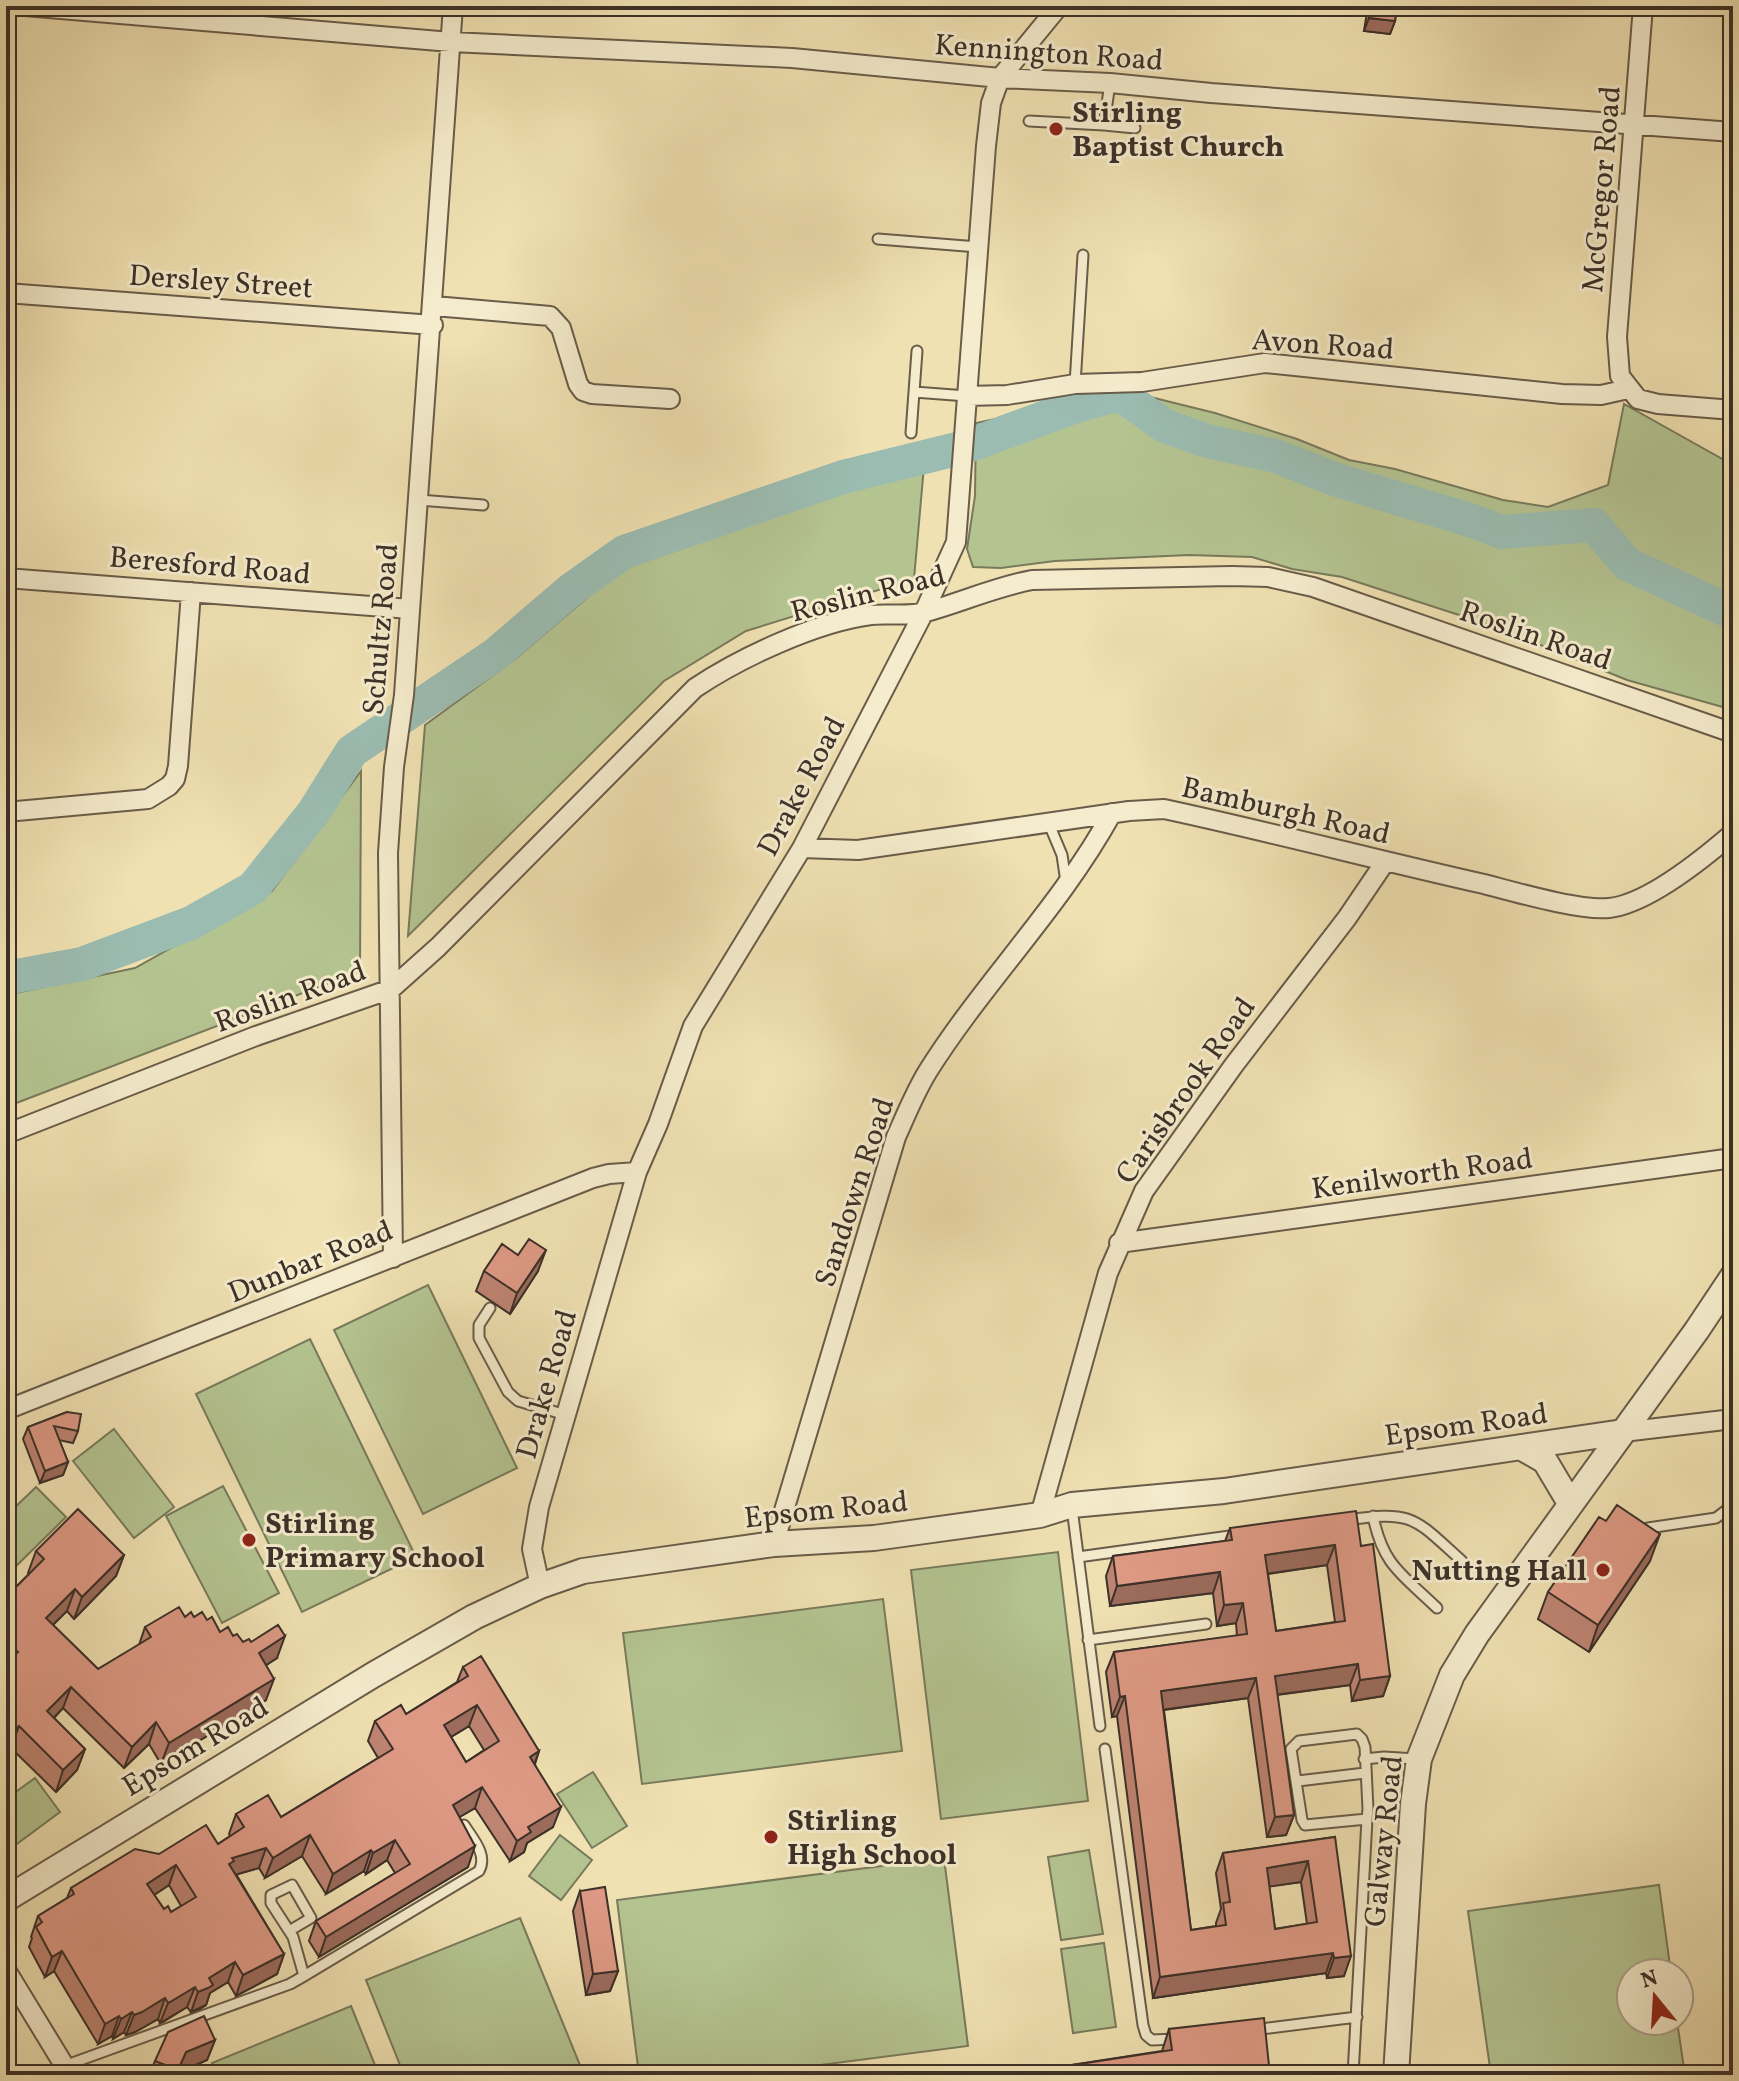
<svg xmlns="http://www.w3.org/2000/svg" width="1739" height="2081" font-family="Vollkorn,serif">
	<style>
		.green { fill: #b4c491; stroke: #787a5c; stroke-width: 2 }
		.lines { fill: none; stroke-linecap: round; stroke-linejoin: round }
		.river { stroke: #9bbcb1; stroke-width: 34 }
		.service-casing { stroke: #695c4a; stroke-width: 13 }
		.minor-casing { stroke: #695c4a; stroke-width: 22 }
		.tertiary-casing { stroke: #695c4a; stroke-width: 28 }
		.service { stroke: #f5eccd; stroke-width: 9 }
		.minor { stroke: #f5eccd; stroke-width: 18 }
		.tertiary { stroke: #f5eccd; stroke-width: 24 }
		.wall { fill: #be8472; stroke: #3c3028; stroke-width: 2; fill-rule: evenodd }
		.shaded-wall { fill: #9b6b5c; stroke: #3c3028; stroke-width: 2 }
		.building { fill: #dd9984; stroke: #3c3028; stroke-width: 2; fill-rule: evenodd }
		.poi-dot { fill: #8f2418; stroke: #f5eccd; stroke-width: 3 }
		.labels { text-anchor: middle; stroke-width: 6; stroke-linejoin: round; paint-order: stroke }
		.street-label { font-size: 30px; fill: #3c3028; stroke: #f5eccd }
		.poi-label { font-size: 30px; font-weight: bold; fill: #3c3028; stroke: #f5eccd; text-anchor: start }
	</style>
	<rect width="100%" height="100%" fill="#f0e1b2"/>
	<filter id="stains"><feTurbulence type="fractalNoise" baseFrequency=".0025" numOctaves="4"/><feColorMatrix values="0 0 0 0 .2 0 0 0 0 .09 0 0 0 0 .02 0 0 0 .5 -.17"/></filter>
	<radialGradient id="worn" r=".72"><stop offset=".6" stop-color="#630" stop-opacity="0"/><stop offset="1" stop-color="#630" stop-opacity=".3"/></radialGradient>
	<path class="green" d="M1122,390L1215,413L1297,439L1349,460L1395,469L1503,500L1548,507L1608,485L1624,404L1733,465V710L1627,680L1496,627L1342,577L1292,569L1252,557L1189,555L1055,561L1001,568L973,567L967,549L975,496L976,423L995,419L1040,403Z
		M924,466L914,579L746,631L664,681L408,936L425,725L515,659L641,552Z
		M361,771L360,971L6,1107V995L135,968L272,891Z
		M428,1285L517,1468L423,1514L334,1330Z
		M310,1339L416,1557L302,1612L196,1394Z
		M114,1429L174,1507L134,1538L73,1461Z
		M223,1486L279,1593L222,1623L166,1516Z
		M36,1487L66,1517L6,1576V1516Z
		M1058,1552L1088,1801L941,1819L911,1570Z
		M883,1599L902,1751L642,1784L623,1633Z
		M593,1772L627,1826L592,1848L557,1794Z
		M35,1778L60,1812L6,1852V1799Z
		M560,1835L592,1860L561,1900L529,1876Z
		M1089,1850L1103,1934L1061,1940L1048,1857Z
		M944,1858L968,2046L743,2075H639L617,1900Z
		M1659,1885L1671,1973H1631V2021H1677L1685,2075H1491L1468,1911Z
		M520,1918L584,2075H404L366,1980Z
		M1104,1943L1116,2027L1073,2033L1061,1949Z
		M351,2006L379,2075H217L212,2063Z"/>
	<g class="lines">
		<path class="river" d="M6,978L82,964L191,923L253,888L313,813L352,751L496,654L572,589L624,552L843,477L965,447L1079,405L1112,396L1124,397L1165,426L1207,441L1276,456L1337,480L1473,521L1501,532L1594,525L1627,564L1733,613"/>
		<defs>
			<path id="service" d="M1029,121L1104,125L1110,83
				M1104,125L1135,128
				M878,239L978,247
				M1075,384L1083,255
				M914,392L967,396
				M911,433L917,351
				M419,500L483,505
				M1049,824L1062,855L1066,882
				M490,1308L479,1325V1338L508,1392L518,1401L566,1415
				M1072,1508L1100,1726
				M1373,1516C1383,1566 1402,1574 1437,1608
				M1347,1520C1414,1510 1414,1518 1462,1561
				M1648,1528L1716,1518L1733,1505
				M1078,1557L1237,1535
				M1088,1640L1206,1624
				M1105,1749L1143,2025L1146,2035L1152,2040L1175,2039
				M1364,1759L1384,1757L1416,1759
				M1298,1781L1365,1773
				M289,1931L311,1918L292,1885L271,1895V1903L293,1937L304,1976
				M1253,2030L1357,2017
				M64,2066L290,1984L304,1976L479,1871C488,1855 473,1839 464,1825
				M1353,2075L1367,1819L1368,1809L1365,1747L1362,1739L1357,1734L1299,1741L1291,1749L1302,1820L1305,1825L1367,1819"/>
			<path id="minor" d="M25,6L451,42L792,58L1000,78L1110,83L1211,93L1733,132
				M1643,6L1617,337L1620,376L1638,399L1658,404L1733,410
				M6,293L433,325
				M434,306L550,316L561,328L578,384L583,391L592,394L670,399
				M967,396L1007,395L1075,384L1142,382L1265,363L1562,394L1601,395L1628,389
				M6,578L410,609
				M6,812L148,799L169,786L175,779L178,766L191,592
				M802,848L858,850L1129,811L1164,809C1271,832 1377,860 1484,884C1515,892 1580,911 1609,908C1648,904 1704,858 1733,833
				M6,1134L256,1036L391,989L438,947L695,688C740,658 816,622 871,615C889,613 907,617 926,612C962,602 995,587 1032,580L1232,576L1268,577L1313,587L1733,733
				M1119,1243L1733,1158
				M393,1258L388,853L394,767L404,695L453,6
				M6,1410L593,1178L609,1174L637,1172
				M1623,1432L1733,1419
				M1040,1515L1108,1273L1144,1191L1234,1065L1347,918L1385,862
				M774,1544L896,1137C906,1115 915,1092 928,1071C984,982 1061,906 1112,813
				M540,1586L532,1549L539,1507L637,1172L658,1124L693,1026L802,848L924,612L956,542L986,146L991,103L1000,78L1059,6
				M6,1970L70,2075"/>
			<path id="tertiary" d="M1524,1449L1545,1461L1570,1503
				M6,1899L373,1675L474,1617L540,1586L583,1571L774,1544L874,1538L1040,1515L1072,1505L1224,1491L1623,1432
				M1396,2075L1413,1804L1419,1759L1452,1675L1477,1634L1697,1330L1733,1276"/>
		</defs>
		<use href="#service" class="service-casing"/>
		<use href="#minor" class="minor-casing"/>
		<use href="#tertiary" class="tertiary-casing"/>
		<use href="#service" class="service"/>
		<use href="#minor" class="minor"/>
		<use href="#tertiary" class="tertiary"/>
	</g>
	<path class="wall" d="M1368,6H1397L1395,21L1390,34L1364,31Z
		M518,1255L538,1271L510,1314L476,1291L484,1271Z
		M67,1412L78,1431L73,1443L59,1440L68,1462L63,1475L40,1483L23,1439L28,1427Z
		M1606,1521L1650,1561L1589,1652L1538,1619L1548,1592Z
		M1230,1528L1361,1546L1390,1676L1383,1696L1352,1701L1350,1685L1277,1695L1294,1815L1286,1835L1267,1837L1248,1698L1164,1710L1191,1930L1216,1926V1923L1221,1909L1216,1873L1223,1853L1335,1837L1344,1976L1327,1978L1326,1973L1153,1998L1117,1716L1112,1717L1106,1672L1114,1652L1237,1636L1236,1623L1217,1626L1213,1593L1110,1606L1106,1576L1113,1556L1225,1541ZM1327,1565L1335,1622L1276,1631L1268,1574ZM1301,1882L1307,1924L1275,1929L1269,1886Z
		M36,1551L124,1555L116,1576L74,1619L67,1611L53,1625L98,1669L139,1645L145,1627L185,1617H194L207,1620L220,1632L233,1636L243,1642H251L277,1658L266,1665V1700L161,1764L149,1744L124,1768L63,1708L54,1718L85,1749L77,1770L56,1792L11,1748L6,1753V1579L15,1588L29,1574L28,1573Z
		M463,1667L539,1751L535,1764L553,1827L527,1843L524,1852L510,1861L475,1808L459,1817L468,1867L319,1957L309,1941L316,1921L395,1873L387,1860L366,1874L364,1871L326,1894L302,1856L265,1878L259,1868L236,1874L284,1954L277,1974L236,1996L228,1982L210,1993L206,2005L200,2009L191,2012L187,2007L163,2022L160,2023L158,2019L135,2032L126,2035L124,2032L113,2039L112,2036L98,2044L54,1971L45,1977L29,1947L32,1938L31,1937L38,1916L67,1898L71,1888L159,1854L218,1844L230,1836L229,1834L236,1814L281,1817L378,1758L368,1741L375,1721L406,1714L457,1682ZM469,1726L484,1750L466,1762L451,1737ZM169,1885L181,1906L171,1912L164,1909L154,1895Z
		M580,1891L618,1971L610,1991L586,1995L573,1911Z
		M1169,2029L1270,2075H1007L1162,2051Z
		M215,2040L207,2060L181,2072L188,2075H149L155,2061Z"/>
	<path class="shaded-wall" d="M1369,18L1395,21L1390,34L1364,31Z
		M546,1250L538,1271L510,1314L517,1293Z
		M68,1462L63,1475L40,1483L45,1471Z
		M1660,1534L1650,1561L1589,1652L1598,1625Z
		M1335,1545L1327,1565L1258,1575L1265,1555Z
		M124,1555L116,1576L74,1619L82,1597Z
		M1220,1572L1213,1593L1110,1606L1117,1586Z
		M75,1589L67,1611L38,1639L46,1618Z
		M1243,1603L1236,1623L1217,1626L1224,1605Z
		M285,1636L277,1658L251,1675L259,1653Z
		M1358,1664L1350,1685L1267,1696L1275,1676Z
		M1390,1676L1383,1696L1352,1701L1360,1680Z
		M1256,1678L1248,1698L1154,1711L1161,1691Z
		M274,1679L266,1700L161,1764L169,1743Z
		M71,1687L63,1708L39,1733L47,1711Z
		M1125,1696L1117,1716L1112,1717L1120,1697Z
		M477,1705L469,1726L436,1746L444,1725Z
		M156,1722L149,1744L124,1768L132,1747Z
		M19,1726L11,1748L6,1753V1739Z
		M85,1749L77,1770L56,1792L63,1770Z
		M539,1751L532,1771L530,1757Z
		M482,1787L475,1808L446,1825L453,1805Z
		M561,1807L553,1827L527,1843L524,1852L510,1861L517,1841L528,1827Z
		M1294,1815L1286,1835L1267,1837L1275,1817Z
		M310,1835L302,1856L265,1878L273,1858Z
		M395,1840L387,1860L366,1874L373,1853Z
		M475,1846L468,1867L319,1957L326,1937Z
		M266,1848L259,1868L228,1877L222,1884L232,1858Z
		M371,1850L364,1871L326,1894L333,1874Z
		M1308,1861L1301,1882L1259,1888L1267,1868Z
		M176,1865L169,1885L139,1905L147,1884Z
		M62,1951L54,1971L45,1977L52,1957Z
		M1333,1953L1326,1973L1153,1998L1160,1977Z
		M284,1954L277,1974L236,1996L243,1975Z
		M1351,1956L1344,1976L1327,1978L1334,1958Z
		M235,1962L228,1982L210,1993L206,2005L191,2012L198,1992L209,1978Z
		M618,1971L610,1991L586,1995L593,1974Z
		M195,1987L187,2007L160,2023L168,2003Z
		M165,1998L158,2019L135,2032L126,2035L134,2015Z
		M15,2000L8,2020L6,2021V2005Z
		M132,2012L124,2032L113,2039L121,2019Z
		M119,2016L112,2036L98,2044L105,2024Z
		M215,2040L207,2060L178,2072L176,2075L186,2052Z
		M1245,2066L1242,2075H1168Z"/>
	<path class="building" d="M1370,6H1397L1395,21L1369,18Z
		M529,1239L546,1250L517,1293L484,1271L502,1244L518,1255Z
		M67,1412L81,1414L78,1431L54,1426L68,1462L45,1471L28,1427Z
		M1617,1505L1660,1534L1598,1625L1548,1592L1599,1517L1606,1521Z
		M78,1509L124,1555L82,1597L75,1589L46,1618L98,1669L151,1637L145,1627L179,1607L185,1617L191,1612L194,1617L202,1612L207,1620L212,1617L220,1632L228,1627L233,1636L237,1634L243,1642L249,1639L251,1642L278,1625L285,1636L259,1653L274,1679L169,1743L156,1722L132,1747L71,1687L47,1711L85,1749L63,1770L19,1726L6,1739V1664L18,1652L6,1640V1579L15,1588L44,1559L36,1551Z
		M1356,1511L1361,1546L1373,1544L1390,1676L1360,1680L1358,1664L1275,1676L1294,1815L1275,1817L1256,1678L1161,1691L1191,1930L1226,1925L1223,1903L1230,1902L1223,1853L1335,1837L1351,1956L1334,1958L1333,1953L1160,1977L1125,1696L1120,1697L1114,1652L1247,1634L1243,1603L1224,1605L1220,1572L1117,1586L1113,1556L1232,1540L1230,1528ZM1335,1545L1345,1621L1276,1631L1265,1555ZM1308,1861L1317,1922L1275,1929L1267,1868Z
		M481,1656L539,1751L530,1757L561,1807L528,1827L531,1832L517,1841L482,1787L453,1805L475,1846L326,1937L316,1921L410,1864L395,1840L373,1853L371,1850L333,1874L310,1835L273,1858L266,1848L232,1858L234,1861L229,1864L284,1954L243,1975L235,1962L209,1978L213,1985L208,1988L198,1992L195,1987L170,2002L168,2003L165,1998L142,2012L134,2015L132,2012L121,2019L119,2016L105,2024L62,1951L52,1957L36,1927L42,1922L38,1916L74,1894L71,1888L135,1849L159,1854L206,1825L218,1844L244,1827L236,1814L268,1795L281,1817L393,1749L375,1721L401,1705L406,1714L468,1676L463,1667ZM477,1705L499,1741L466,1762L444,1725ZM176,1865L196,1897L171,1912L168,1906L164,1909L147,1884Z
		M605,1887L618,1971L593,1974L580,1891Z
		M6,1984L15,2000L6,2005Z
		M204,2016L215,2040L186,2052L178,2070L155,2061L168,2032Z
		M1264,2018L1270,2075H1247L1245,2066L1168,2075H1007L1172,2050L1169,2029Z
		M803,2066L804,2075H738Z
		M171,2067L188,2075H168Z"/>
	<g class="poi-dot">
		<circle cx="1056" cy="129" r="8"/>
		<circle cx="249" cy="1540" r="8"/>
		<circle cx="1603" cy="1570" r="8"/>
		<circle cx="771" cy="1837" r="8"/>
	</g>
	<g class="labels">
		<g class="street-label">
			<text transform="translate(1049 52) rotate(4)" y="10">Kennington Road</text>
			<text transform="translate(1601 189) rotate(-85)" y="10">McGregor Road</text>
			<text transform="translate(221 281) rotate(4)" y="10">Dersley Street</text>
			<text transform="translate(1323 344) rotate(4)" y="10">Avon Road</text>
			<text transform="translate(210 565) rotate(5)" y="10">Beresford Road</text>
			<text transform="translate(868 593) rotate(-14)" y="10">Roslin Road</text>
			<text transform="translate(380 629) rotate(-85)" y="10">Schultz Road</text>
			<text transform="translate(1536 635) rotate(19)" y="10">Roslin Road</text>
			<text transform="translate(801 786) rotate(-62)" y="10">Drake Road</text>
			<text transform="translate(1286 810) rotate(13)" y="10">Bamburgh Road</text>
			<text transform="translate(290 996) rotate(-20)" y="10">Roslin Road</text>
			<text transform="translate(1185 1090) rotate(-55)" y="10">Carisbrook Road</text>
			<text transform="translate(1422 1173) rotate(-8)" y="10">Kenilworth Road</text>
			<text transform="translate(854 1192) rotate(-72)" y="10">Sandown Road</text>
			<text transform="translate(310 1261) rotate(-22)" y="10">Dunbar Road</text>
			<text transform="translate(546 1384) rotate(-74)" y="10">Drake Road</text>
			<text transform="translate(1466 1424) rotate(-8)" y="10">Epsom Road</text>
			<text transform="translate(826 1509) rotate(-6)" y="10">Epsom Road</text>
			<text transform="translate(195 1746) rotate(-31)" y="10">Epsom Road</text>
			<text transform="translate(1383 1841) rotate(-84)" y="10">Galway Road</text>
		</g>
		<g class="poi-label">
			<text x="1072" y="122">Stirling<tspan x="1072" dy="34">Baptist Church</tspan></text>
			<text x="265" y="1533">Stirling<tspan x="265" dy="34">Primary School</tspan></text>
			<text x="1587" y="1580" text-anchor="end">Nutting Hall</text>
			<text x="787" y="1830">Stirling<tspan x="787" dy="34">High School</tspan></text>
		</g>
	</g>
	<rect width="1739" height="2081" fill="none" stroke="#f0e1b2" stroke-width="32"/>
	<rect x="8" y="8" width="1723" height="2065" fill="none" stroke="#3c3028" stroke-width="4"/>
	<rect x="16" y="16" width="1707" height="2049" fill="none" stroke="#3c3028" stroke-width="2"/>
	<g transform="translate(1655 1997) rotate(342)"><circle r="38" fill="#f5eccd" stroke="#aba18b" stroke-width="2"/>
	<path d="M0-6L14 30L0 20L-14 30Z" fill="#8f2418"/>
	<text y="-12" font-size="22" font-weight="bold" text-anchor="middle" fill="#3c3028">N</text>
	</g>
	<rect width="100%" height="100%" filter="url(#stains)"/>
	<rect width="100%" height="100%" fill="url(#worn)"/>
</svg>
